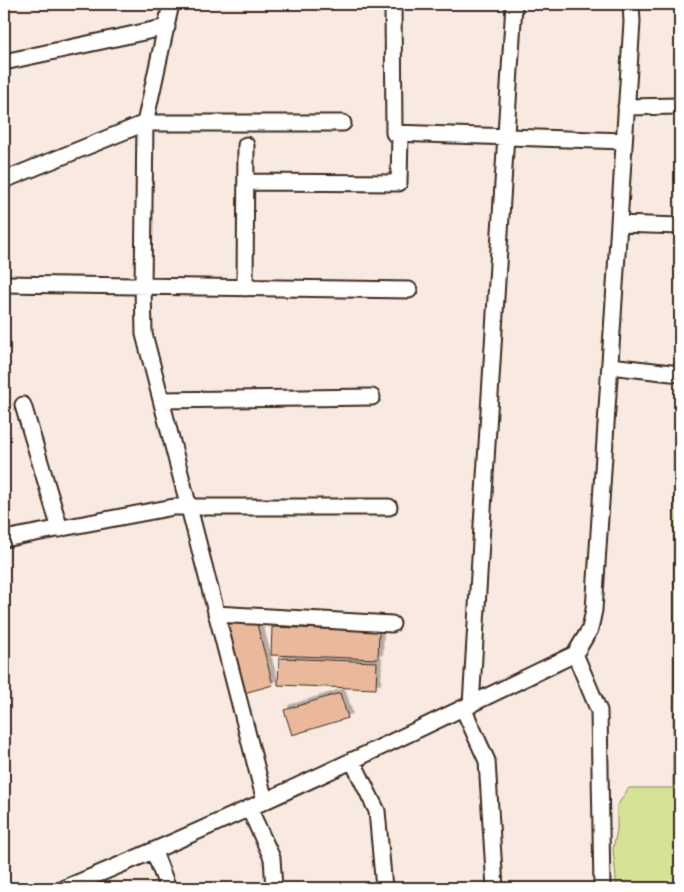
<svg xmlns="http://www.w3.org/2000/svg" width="684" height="892" font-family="Pangolin,sans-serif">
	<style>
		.green { fill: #d6e295; stroke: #88865a }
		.building { fill: #eab89b; stroke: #3b2a1e; filter: url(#shadow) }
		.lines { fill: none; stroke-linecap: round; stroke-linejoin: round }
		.minor-casing { stroke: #3b2a1e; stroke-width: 19 }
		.minor { stroke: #fff; stroke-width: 15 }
	</style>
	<defs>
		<filter id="shadow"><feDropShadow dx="4.5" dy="-4.5" stdDeviation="0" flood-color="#0004"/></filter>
	</defs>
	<rect width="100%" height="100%" fill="#f9eae1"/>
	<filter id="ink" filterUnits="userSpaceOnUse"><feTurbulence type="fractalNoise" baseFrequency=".02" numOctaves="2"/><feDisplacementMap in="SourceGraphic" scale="10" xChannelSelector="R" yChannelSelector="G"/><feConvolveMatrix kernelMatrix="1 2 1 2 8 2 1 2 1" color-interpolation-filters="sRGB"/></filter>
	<g filter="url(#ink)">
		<path class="green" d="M674,429H680V888H617L613,849L617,830V806L629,788H673Z"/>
		<path class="building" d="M255,617L273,685L244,693L226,625Z
			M272,627L379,631L378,659L271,655Z
			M279,658L377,662L376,689L278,685Z
			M340,693L348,718L292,735L284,710Z"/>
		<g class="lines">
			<defs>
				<path id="minor" d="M171,4L145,123L143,286L144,334L265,801
					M393,4L394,133L624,141
					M4,62L167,27
					M626,107L680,106
					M4,180L145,123H343
					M246,182L399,183L400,133
					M619,224L680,226
					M4,284L409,290
					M245,288L246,145
					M610,366L680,374
					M161,400L372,397
					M23,405L60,529
					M4,539L174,507H389
					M216,614L392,624
					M575,654L599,711L602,888
					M471,705L514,4
					M463,708L487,761L495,888
					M352,760L377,811L384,888
					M249,808L272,858L274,888
					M154,852L168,888
					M65,888C238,817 407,735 575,654L590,629L594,610L632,22L631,4"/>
			</defs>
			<use href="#minor" class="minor-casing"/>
			<use href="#minor" class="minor"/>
		</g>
	</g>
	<rect width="684" height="892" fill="none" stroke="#fff" stroke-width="20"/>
	<rect x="10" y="10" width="664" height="872" fill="none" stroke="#3b2a1e" stroke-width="2" filter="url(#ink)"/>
</svg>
